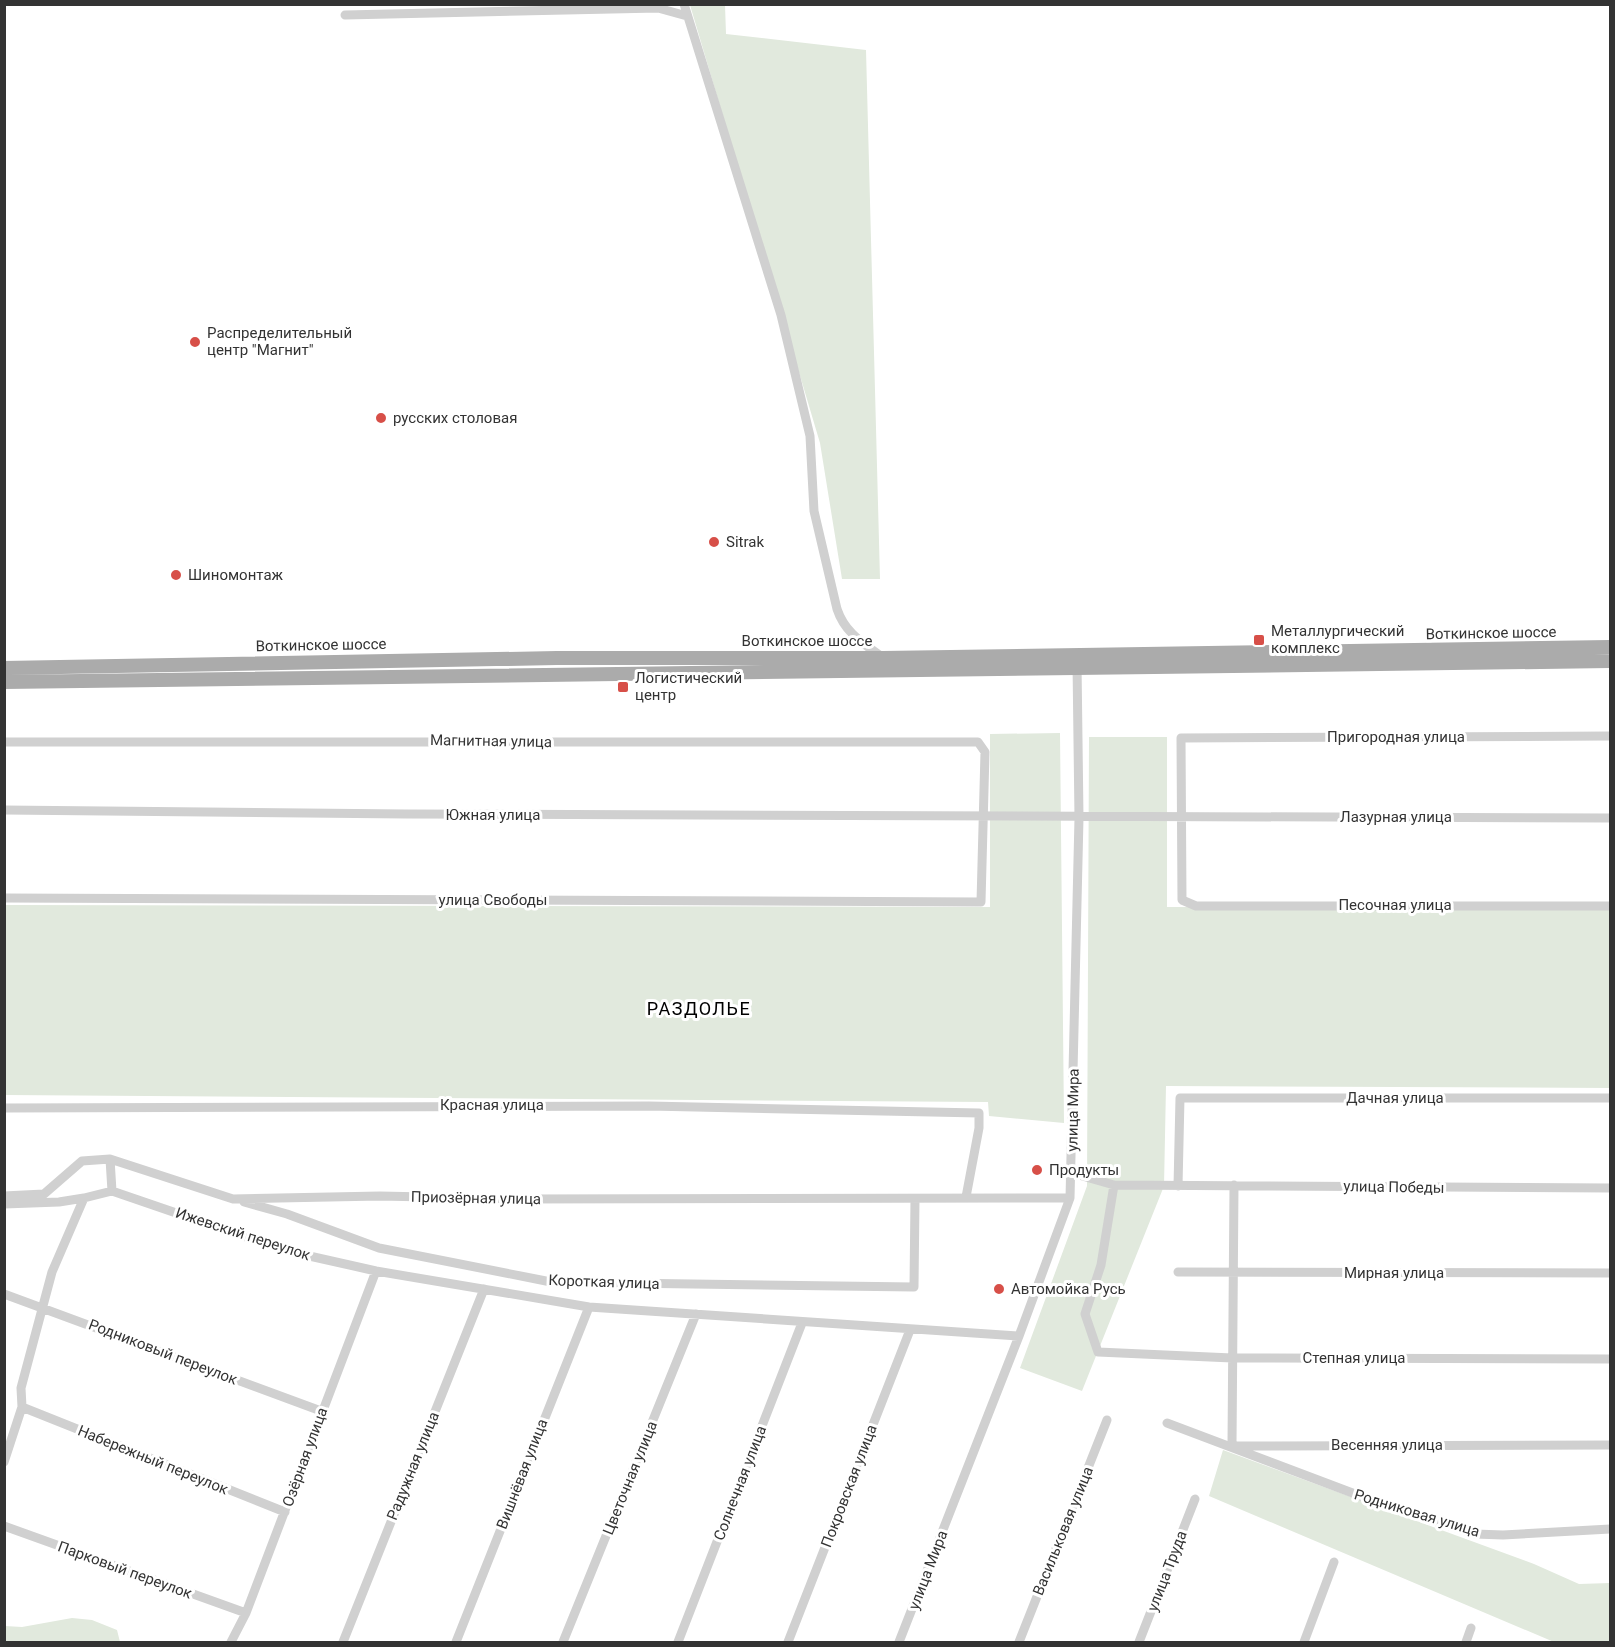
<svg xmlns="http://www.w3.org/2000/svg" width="1615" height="1647" font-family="Roboto,sans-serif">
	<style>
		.green { fill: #e1e9dd }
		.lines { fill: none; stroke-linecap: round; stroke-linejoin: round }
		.street { stroke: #d0d0d0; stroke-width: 9 }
		.primary { stroke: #ababab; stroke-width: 14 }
		.poi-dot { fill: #d74f48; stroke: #fff; stroke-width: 2 }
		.labels { text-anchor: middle; stroke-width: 6; stroke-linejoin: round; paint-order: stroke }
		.poi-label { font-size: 15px; fill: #333; stroke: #fff; text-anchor: start }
		.street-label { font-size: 15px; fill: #333; stroke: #fff }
		.quarter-label { font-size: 18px; letter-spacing: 1.5px; fill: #000; stroke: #fff }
	</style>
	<rect width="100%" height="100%" fill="#fff"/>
	<path class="green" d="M690,5H725L726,34L866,50L880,579H842L820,443Z
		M1060,733L1064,1123L989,1116L988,1102L5,1095V905L990,907V734Z
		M1089,737H1167V907L1610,908V1088L1166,1086L1164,1186L1082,1391L1020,1368L1087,1186Z
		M1223,1450L1534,1564L1579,1584L1610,1583V1642H1554L1209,1496Z
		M72,1618L92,1620L117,1630L120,1642H5V1626L22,1627Z"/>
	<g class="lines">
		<path class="street" d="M684,4L781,315L810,436L814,511L837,609C845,633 863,643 882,657
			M345,15L658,8L687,16
			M1610,736L1181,738L1182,900L1196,906H1610
			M4,742H978L985,752L981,902L4,898
			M4,810L406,814L1610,818
			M4,1108L649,1106L979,1113V1128L966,1197
			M110,1159L112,1191
			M1072,1173L1114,1185L1610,1188
			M1114,1185L1101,1265L1085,1314L1098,1352L1232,1358L1610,1359
			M1178,1186L1180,1098H1610
			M112,1191L287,1251L376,1271L589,1307L1019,1336
			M4,1196L44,1194L82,1161L110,1159L233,1199L380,1196L520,1199L1070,1198
			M244,1202L287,1214L379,1248L551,1282L914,1287L915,1199
			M4,1204L59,1202L84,1198
			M1178,1272L1610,1273
			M4,1294L321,1411
			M22,1407L285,1512
			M1167,1423L1387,1506L1475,1534L1503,1535L1610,1529
			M1232,1446L1234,1185
			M1237,1446L1610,1445
			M4,1462L22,1407L21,1388L52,1272L84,1198L112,1191
			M4,1526L246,1613
			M231,1642L246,1613L376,1271
			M343,1642L484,1289
			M456,1642L589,1307
			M563,1642L696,1314
			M678,1642L802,1323
			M788,1642L910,1330
			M899,1642L1019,1336L1070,1198L1079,818L1077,663
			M1019,1642L1107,1420
			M1139,1642L1195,1499
			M1304,1642L1334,1562
			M1466,1642L1471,1628"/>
		<path class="primary" d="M4,668L557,658H883L1610,647
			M4,682L1610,661"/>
	</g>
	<g class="poi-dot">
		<circle cx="195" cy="342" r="6"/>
		<circle cx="381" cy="418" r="6"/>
		<circle cx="714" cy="542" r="6"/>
		<circle cx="176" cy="575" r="6"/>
		<rect x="1253" y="634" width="12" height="12" rx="3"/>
		<rect x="617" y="681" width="12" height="12" rx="3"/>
		<circle cx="1037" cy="1170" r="6"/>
		<circle cx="999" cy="1289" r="6"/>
	</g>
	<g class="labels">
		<g class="poi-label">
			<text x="207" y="338">Распределительный<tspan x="207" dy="17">центр "Магнит"</tspan></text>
			<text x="393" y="423">русских столовая</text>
			<text x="726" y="547">Sitrak</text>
			<text x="188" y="580">Шиномонтаж</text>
			<text x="1271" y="636">Металлургический<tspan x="1271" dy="17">комплекс</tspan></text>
			<text x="635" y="683">Логистический<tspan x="635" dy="17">центр</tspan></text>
			<text x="1049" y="1175">Продукты</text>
			<text x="1011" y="1294">Автомойка Русь</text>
		</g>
		<g class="street-label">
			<text transform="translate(1491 633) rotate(-1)" y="5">Воткинское шоссе</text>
			<text x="807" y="646">Воткинское шоссе</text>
			<text transform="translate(321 645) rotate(-1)" y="5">Воткинское шоссе</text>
			<text x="1396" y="742">Пригородная улица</text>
			<text transform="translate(491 741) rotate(1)" y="5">Магнитная улица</text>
			<text x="493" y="820">Южная улица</text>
			<text x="1396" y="822">Лазурная улица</text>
			<text x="493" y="905">улица Свободы</text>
			<text x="1395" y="910">Песочная улица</text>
			<text x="1395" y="1103">Дачная улица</text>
			<text x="492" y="1110">Красная улица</text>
			<text transform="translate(1073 1110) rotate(-89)" y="5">улица Мира</text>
			<text transform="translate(1394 1187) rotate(1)" y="5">улица Победы</text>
			<text transform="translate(476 1198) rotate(1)" y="5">Приозёрная улица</text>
			<text transform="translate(243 1234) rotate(18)" y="5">Ижевский переулок</text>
			<text x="1394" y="1278">Мирная улица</text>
			<text transform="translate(604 1282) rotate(2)" y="5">Короткая улица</text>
			<text transform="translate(163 1352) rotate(21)" y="5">Родниковый переулок</text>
			<text x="1354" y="1363">Степная улица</text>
			<text x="1387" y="1450">Весенняя улица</text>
			<text transform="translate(305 1457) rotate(-70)" y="5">Озёрная улица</text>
			<text transform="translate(153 1460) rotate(22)" y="5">Набережный переулок</text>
			<text transform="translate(413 1466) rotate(-68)" y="5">Радужная улица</text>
			<text transform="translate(522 1474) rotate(-69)" y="5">Вишнёвая улица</text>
			<text transform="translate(630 1478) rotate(-68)" y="5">Цветочная улица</text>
			<text transform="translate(740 1483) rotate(-69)" y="5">Солнечная улица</text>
			<text transform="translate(849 1486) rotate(-69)" y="5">Покровская улица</text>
			<text transform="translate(1417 1513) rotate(17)" y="5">Родниковая улица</text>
			<text transform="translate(1063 1531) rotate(-68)" y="5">Васильковая улица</text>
			<text transform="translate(125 1570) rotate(20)" y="5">Парковый переулок</text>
			<text transform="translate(928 1570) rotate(-69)" y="5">улица Мира</text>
			<text transform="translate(1167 1571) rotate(-69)" y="5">улица Труда</text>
		</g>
		<g class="quarter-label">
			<text x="699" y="1015">РАЗДОЛЬЕ</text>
		</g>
	</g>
	<rect width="1615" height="1647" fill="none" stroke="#333333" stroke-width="12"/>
</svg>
